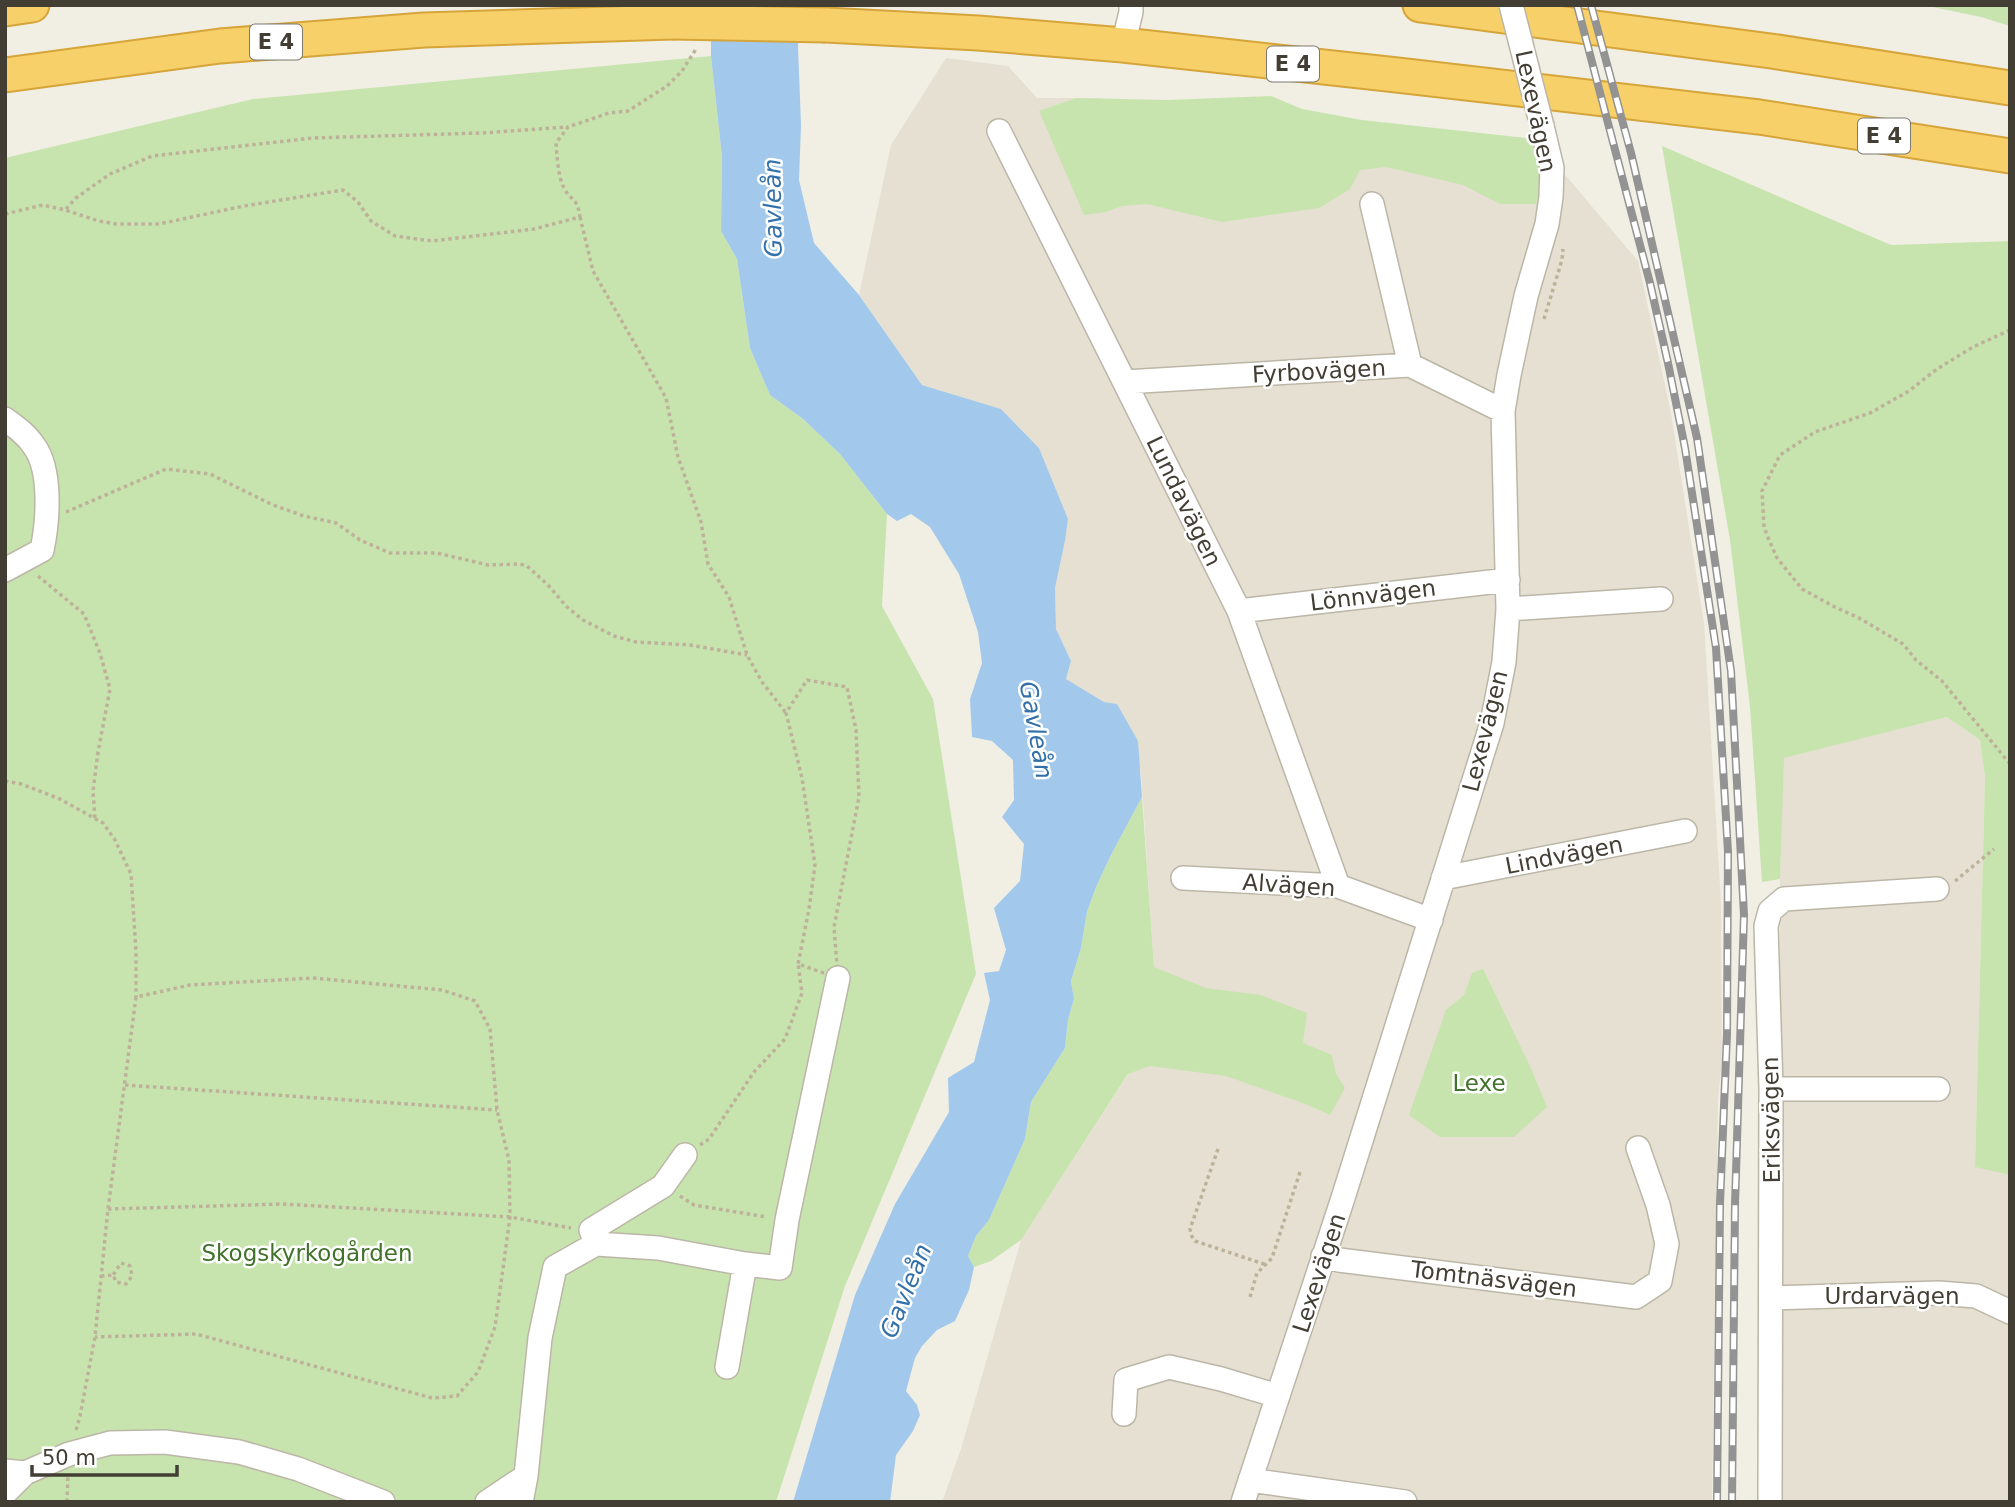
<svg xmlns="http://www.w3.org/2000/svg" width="2015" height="1507" font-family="'DejaVu Sans',sans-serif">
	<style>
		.residential { fill: #e5e0d2 }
		.green { fill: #c8e4ae }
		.water { fill: #a2c9ec }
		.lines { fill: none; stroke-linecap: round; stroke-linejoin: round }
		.minor-casing { stroke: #bcb6a7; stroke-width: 26 }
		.highway-casing { stroke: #d5a539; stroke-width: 37 }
		.path { stroke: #bdb299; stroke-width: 3.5; stroke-dasharray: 3.5 3.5; stroke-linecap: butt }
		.minor { stroke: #fff; stroke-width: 23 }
		.highway { stroke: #f7d069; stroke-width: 33 }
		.rail-casing { stroke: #939393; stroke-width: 8 }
		.rail { stroke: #fff; stroke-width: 5; stroke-dasharray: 16; stroke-linecap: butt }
		.minor-bridge-casing { stroke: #bcb6a7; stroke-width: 26; stroke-linecap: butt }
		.highway-bridge-casing { stroke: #d5a539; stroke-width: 37; stroke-linecap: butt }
		.minor-bridge { stroke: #fff; stroke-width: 23 }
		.highway-bridge { stroke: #f7d069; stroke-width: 33 }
		.labels { text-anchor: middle; stroke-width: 5; stroke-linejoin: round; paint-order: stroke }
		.shield { fill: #fff; stroke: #7b7871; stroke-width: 2 }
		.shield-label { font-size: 21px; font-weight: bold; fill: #433e34 }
		.street-label { font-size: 23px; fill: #433e34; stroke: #fff }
		.park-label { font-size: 23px; fill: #41712b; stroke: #fff }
		.water-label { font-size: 24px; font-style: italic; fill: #3370a9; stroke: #fff }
	</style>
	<rect width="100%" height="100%" fill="#f1eee4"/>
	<path class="residential" d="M946,58L1008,66L1037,98H1095L1535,139L1638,261L1671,413L1704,623L1721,902L1722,1061L1718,1100L1712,1502H942L961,1449L1021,1240L1135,1064L1154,967L1141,772L1117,704L1104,702L1066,679L1071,661L1056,629L1055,588L1065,541L1068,519L1039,448L1001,409L922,385L859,295L891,145Z
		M1947,717L1980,740L1985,777L1975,1166L2010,1175V1502H1780V879L1783,758Z"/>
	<path class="green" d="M1923,5H2010V26L1981,17Z
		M711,56L722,157L721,231L737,259L750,348L770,395L803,419L840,454L887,514L882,606L933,699L976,974L845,1286L776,1502H5V158L253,99Z
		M1271,96L1302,109L1362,120L1535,139L1542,176L1536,204H1500L1463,185L1386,167L1360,170L1350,189L1319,208L1222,222L1147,204L1122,206L1106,212L1084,215L1039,111L1076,98L1167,100Z
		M1662,146L1891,245L2010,241V1175L1975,1167L1985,777L1980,740L1947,717L1784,758L1780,879L1762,882L1750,707L1730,540Z
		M1142,797L1154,967L1206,988L1260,995L1307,1013L1303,1043L1332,1055L1336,1074L1345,1088L1330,1115L1308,1105L1226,1076L1150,1066L1128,1074L1021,1240L991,1261L974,1267L968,1256L976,1236L989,1220L1025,1139L1031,1102L1065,1048L1068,1020L1074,999L1071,981L1081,948L1087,912L1096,887L1111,855Z
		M1483,969L1529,1064L1547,1107L1514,1137H1440L1409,1115L1446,1010L1464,995L1472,973Z"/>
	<path class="water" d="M711,5H802L798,47L801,125L799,180L814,243L859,295L922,385L1001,409L1039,448L1068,519L1065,541L1055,588L1056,629L1071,661L1066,679L1104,702L1117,704L1138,741L1142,797L1111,855L1096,887L1087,912L1081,948L1071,981L1074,999L1068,1020L1065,1048L1031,1102L1025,1139L989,1220L976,1236L968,1256L974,1267L969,1290L955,1321L937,1330L922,1346L915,1358L906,1391L917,1405L920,1415L913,1431L896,1455L890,1502H793L855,1295L895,1204L949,1112L948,1078L974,1062L990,1000L984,973L999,971L1006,950L994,908L1020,881L1024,844L1002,817L1014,800L1013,760L992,741L972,737L970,699L982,663L978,632L959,574L930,527L911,514L897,521L887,514L840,454L803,419L770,395L750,348L737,259L721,231L722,157L711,56Z"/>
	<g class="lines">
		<defs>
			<path id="minor" d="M1123,45L1131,12V5
				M999,131L1239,611L1338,886
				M1372,204L1410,365
				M1125,382L1410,365L1503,411
				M5,419C16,427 27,435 34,446C52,470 48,522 42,550L5,570
				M1508,609L1661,599
				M1239,611L1508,580
				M1183,878L1338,886L1431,920
				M1443,878L1685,831
				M1771,1089H1938
				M596,1244L591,1230L663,1186L685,1155
				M1323,1256L1339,1260L1636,1297L1660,1281L1667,1244L1658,1205L1638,1148
				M1771,1298L1939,1293L1976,1296L2010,1312
				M727,1367L745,1264
				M1124,1414L1126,1380L1169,1367L1221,1379L1278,1396
				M5,1471L25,1473L69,1454L110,1443L165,1442L239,1452L298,1469L383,1502
				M1250,1480L1405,1502
				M5,1493L25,1473
				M487,1502L526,1476
				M521,1502L526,1476L540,1338L555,1267L596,1244L658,1248L745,1264L780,1268L787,1220L838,978
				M1243,1502L1343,1198L1492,723L1504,662L1508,609L1503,411L1509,375L1526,296L1547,224L1551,197L1552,168L1542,126
				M1770,1502L1771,1089L1766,926L1770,911L1784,899L1937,889"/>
			<path id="highway" d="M1420,5L1771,51L2010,88
				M5,9L32,5
				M826,25L978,33L1123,45L1397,75L1759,117L2010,156
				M5,75L220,46L424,30L673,22"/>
		</defs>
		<use href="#minor" class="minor-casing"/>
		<use href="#highway" class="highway-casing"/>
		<path class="path" d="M66,209L76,198L110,174L152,156L313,138L481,133L568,127
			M5,214L43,205L65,210L99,221L116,224H159L244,206L343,190L358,202L371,221L395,236L432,241L534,229L580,217C577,196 571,202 564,188C558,177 557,156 556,143L568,127L609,113L628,111L667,86L682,71L696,49
			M580,217L593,271L666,398L678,457L701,522L708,564L729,597L747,655L762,682L786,713
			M1544,319L1562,260L1563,249
			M2010,330L1973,347L1937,369L1909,391L1870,413L1815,432L1780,455L1762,491L1764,527L1769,540L1777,558L1802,589L1835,607L1859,618L1903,644L1916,660L1942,681L2010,764
			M66,512L166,469L210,474L273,505L304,516L336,523L360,540L390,553H437L488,565L520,564L527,566L548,585L567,607L583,620L614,636L636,642L690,645L747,655
			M38,576L84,614L100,653L110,689L98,752L93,791L95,819
			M807,680L847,687L856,730L859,797L834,927L838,978L798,964L809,909L815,865L802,778L786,713Z
			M5,781L21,784L60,799L103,823L115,840L131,874L136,952V997
			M1955,881L1994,849
			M125,1085L497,1110
			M700,1145L709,1139L754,1072L785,1039L802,993L798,964
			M1218,1149L1190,1229L1191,1235L1195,1241L1264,1264
			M680,1196L694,1205L767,1217
			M108,1209L282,1204L510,1217L571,1228
			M101,1276L113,1275L116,1282L126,1284L132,1276L130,1266L121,1263L113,1275
			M1250,1297L1257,1273L1272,1258L1301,1169
			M76,1430L80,1416L95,1337L108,1209L136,997L190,985L313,978L442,990L475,1001L490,1029L497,1110L509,1160L510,1217L495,1327L478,1372L457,1396L432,1398L196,1334L95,1337
			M67,1502L68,1475"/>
		<use href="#minor" class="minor"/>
		<use href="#highway" class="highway"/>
		<defs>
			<path id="rail" d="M1577,5L1650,283L1668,363L1685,448L1716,648L1728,852L1727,1034L1720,1203L1717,1502
				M1591,5L1631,153L1697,438L1731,671L1744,915L1735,1205L1732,1502"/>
		</defs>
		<use href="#rail" class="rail-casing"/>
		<use href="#rail" class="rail"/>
		<defs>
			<path id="minor-bridge" d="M1511,5L1542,126"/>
			<path id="highway-bridge" d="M673,22L826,25"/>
		</defs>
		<use href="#minor-bridge" class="minor-bridge-casing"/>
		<use href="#highway-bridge" class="highway-bridge-casing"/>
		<use href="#minor-bridge" class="minor-bridge"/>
		<use href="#highway-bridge" class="highway-bridge"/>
	</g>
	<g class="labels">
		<g class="shield">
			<rect x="250" y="24.5" width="52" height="35" rx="5"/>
			<rect x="1267" y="46.5" width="52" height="35" rx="5"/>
			<rect x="1858" y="118.5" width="52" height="35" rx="5"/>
		</g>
		<g class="shield-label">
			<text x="276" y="49">E 4</text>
			<text x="1293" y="71">E 4</text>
			<text x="1884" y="143">E 4</text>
		</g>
		<g class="street-label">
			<text transform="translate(1536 111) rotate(78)" y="8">Lexevägen</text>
			<text transform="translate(1319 371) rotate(-3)" y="8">Fyrbovägen</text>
			<text transform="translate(1184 501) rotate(64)" y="8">Lundavägen</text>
			<text transform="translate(1373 595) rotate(-7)" y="8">Lönnvägen</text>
			<text transform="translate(1485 731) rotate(-76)" y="8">Lexevägen</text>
			<text transform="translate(1564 855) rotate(-11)" y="8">Lindvägen</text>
			<text transform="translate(1289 885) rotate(4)" y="8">Alvägen</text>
			<text transform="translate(1771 1120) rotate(-91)" y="8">Eriksvägen</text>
			<text transform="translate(1319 1273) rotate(-72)" y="8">Lexevägen</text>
			<text transform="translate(1494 1279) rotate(7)" y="8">Tomtnäsvägen</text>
			<text x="1892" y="1304">Urdarvägen</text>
		</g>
		<g class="park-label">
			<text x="1479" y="1091">Lexe</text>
			<text x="307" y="1261">Skogskyrkogården</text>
		</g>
		<g class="water-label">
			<text transform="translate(773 208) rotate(-91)" y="8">Gavleån</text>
			<text transform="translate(1036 730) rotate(80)" y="8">Gavleån</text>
			<text transform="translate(906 1291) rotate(-68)" y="8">Gavleån</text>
		</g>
	</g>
	<rect width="2015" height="1507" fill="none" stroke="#433e34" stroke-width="14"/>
	<path d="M32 1465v10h145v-10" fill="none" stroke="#433e34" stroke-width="3.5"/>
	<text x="42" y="1465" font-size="21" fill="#433e34" stroke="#ffffff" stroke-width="5" paint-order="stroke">50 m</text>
</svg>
